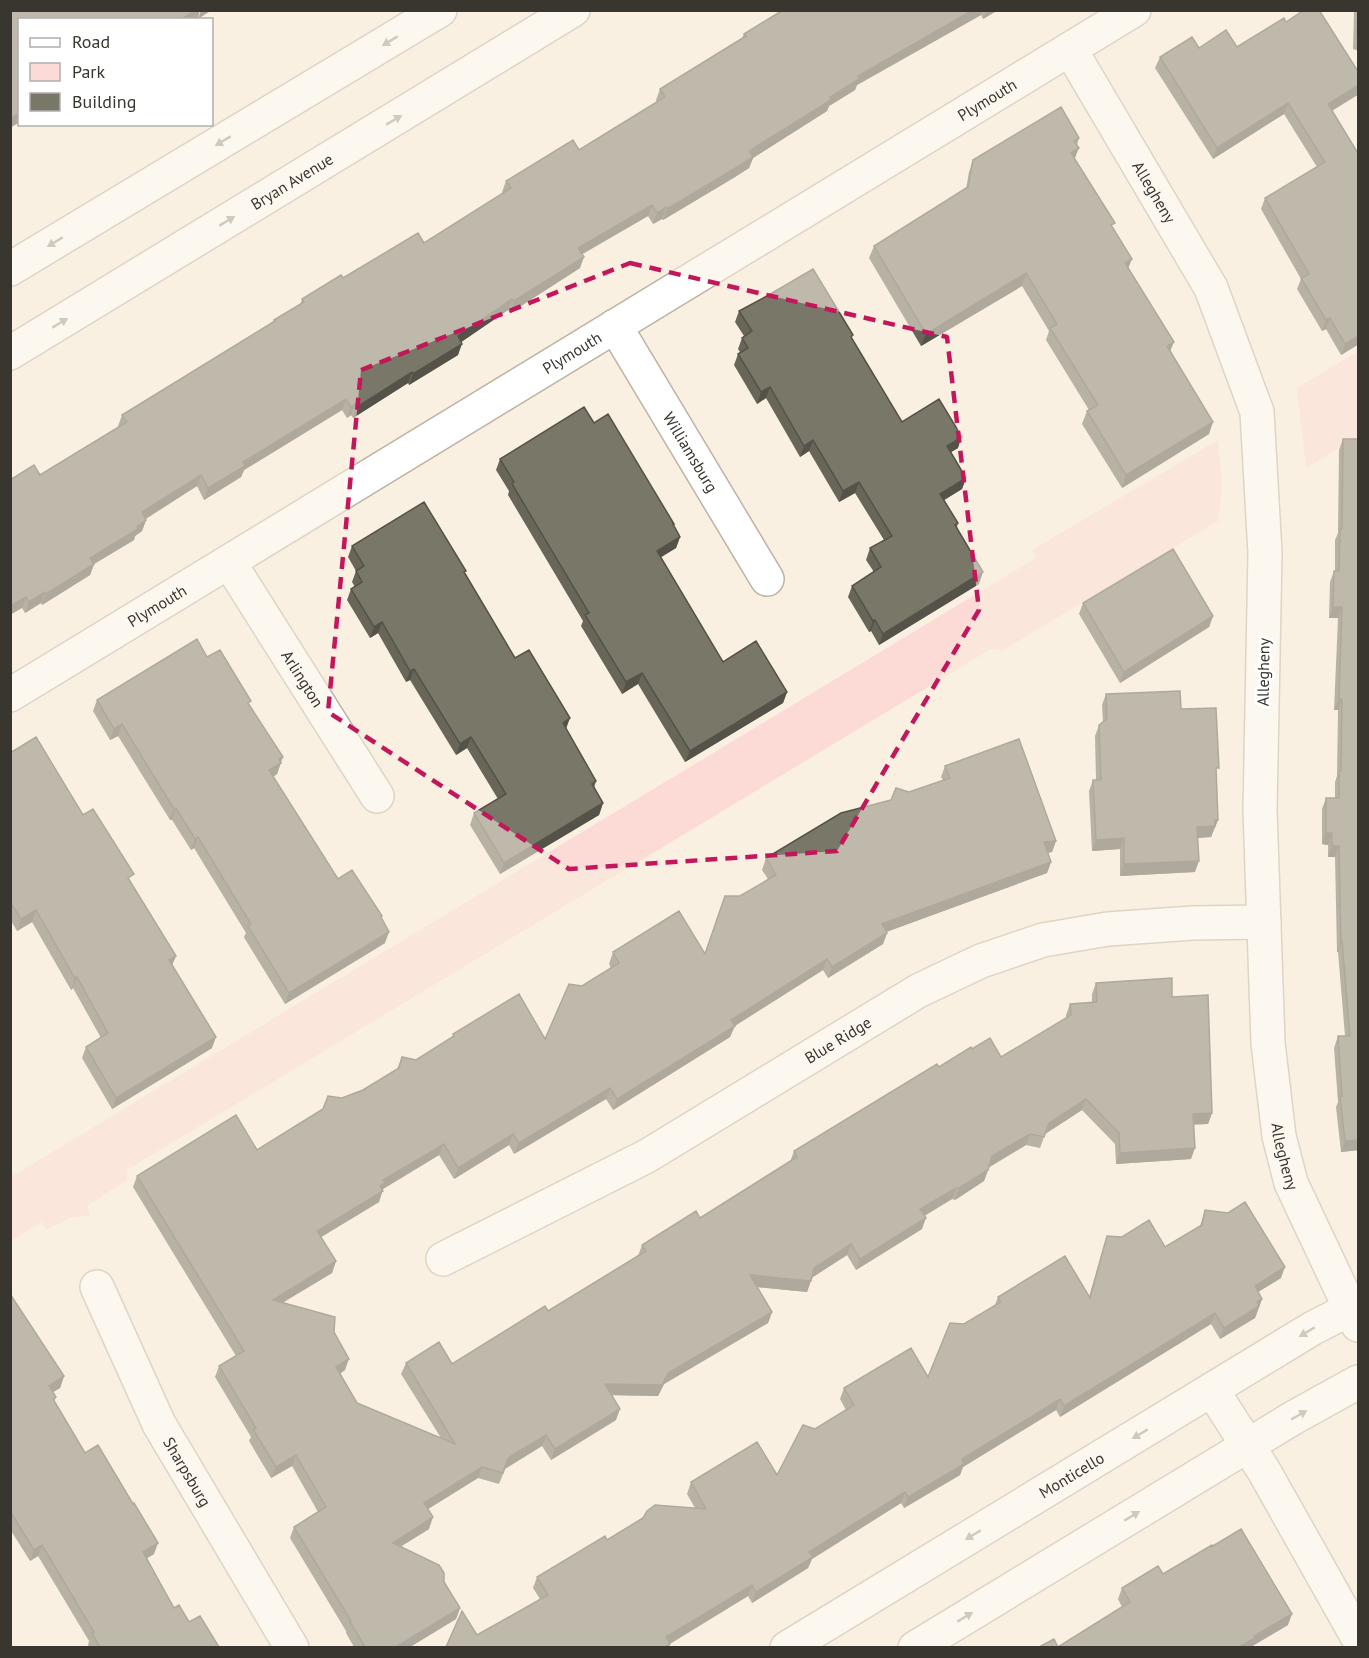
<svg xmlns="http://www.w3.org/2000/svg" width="1369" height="1658" font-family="'PT Sans',sans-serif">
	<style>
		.green { fill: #fcdad5 }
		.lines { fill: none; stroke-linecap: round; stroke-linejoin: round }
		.minor-casing { stroke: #bdb3a5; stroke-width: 36 }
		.tertiary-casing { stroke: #bdb3a5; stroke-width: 36 }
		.secondary-casing { stroke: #bdb3a5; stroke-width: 36 }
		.minor { stroke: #fff; stroke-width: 33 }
		.tertiary { stroke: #fff; stroke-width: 33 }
		.secondary { stroke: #fff; stroke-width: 33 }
		.wall { fill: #686659 }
		.shaded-wall { fill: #555349 }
		.building { fill: #797768; stroke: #555349; stroke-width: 1.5 }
		.oneway { fill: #9c9a97 }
		.marked { fill: none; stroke: #c2185b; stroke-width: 4.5; stroke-dasharray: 12 8; stroke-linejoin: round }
		.labels { text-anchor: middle; stroke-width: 6; stroke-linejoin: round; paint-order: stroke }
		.street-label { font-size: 16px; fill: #39352f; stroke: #fff }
	</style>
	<rect width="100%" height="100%" fill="#faf0e1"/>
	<path class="green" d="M1358,351V437L1306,468L1297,388Z
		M1218,440L1222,486L1218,521L1002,651L991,649L127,1170V1180L87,1206L90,1216L72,1217L46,1230L41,1222L11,1241V1177L1036,558L1032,550Z"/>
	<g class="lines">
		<defs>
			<g id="minor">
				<path id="s1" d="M1070,49L1211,288L1257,412L1265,553L1260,810L1268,1043L1279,1136L1291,1183L1358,1325"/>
				<path id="s2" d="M615,326L767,579"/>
				<path id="s3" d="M229,562L377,796"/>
				<path id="s4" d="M10,695L1134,10"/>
				<path id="s5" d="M443,1259L647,1156L918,991L981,961L1043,940L1108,929L1193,923L1264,922"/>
				<path id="s6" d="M97,1287L159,1424L292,1648"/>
				<path d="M1212,1390L1264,1471L1358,1638"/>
			</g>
			<g id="tertiary">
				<path id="s7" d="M787,1648L1313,1328L1358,1305"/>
				<path d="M915,1648L1293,1418L1358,1382"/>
			</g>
			<g id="secondary">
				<path d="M10,269L440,10"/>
				<path id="s8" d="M10,353L573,10"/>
			</g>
		</defs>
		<use href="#minor" class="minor-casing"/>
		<use href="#tertiary" class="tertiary-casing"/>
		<use href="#secondary" class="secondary-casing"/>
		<use href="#minor" class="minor"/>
		<use href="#tertiary" class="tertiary"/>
		<use href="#secondary" class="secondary"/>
	</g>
	<path class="wall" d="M783,10H998L983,19L981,15L857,85L855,90L829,106L827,111L753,158L749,168L735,177L663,220L662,219L653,224L648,216L582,254L580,268L510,313L508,310L461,342L458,355L409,385L408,383L353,418L351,415L347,418L342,410L244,470L241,477L204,500L197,486L146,519V520L142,531L135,536L134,540L94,564L90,575L42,605L41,603L25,613L22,608L40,475L119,427L118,426L122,415L273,322L274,320L300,305L302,299L343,278L424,243L503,193L502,192L506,181L579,150L657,102L656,100L660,89L742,38L744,34Z
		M1354,10H1359V51L1353,49Z
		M1286,22L1359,73V94L1332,111L1359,155V344L1341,355L1326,329L1322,331L1297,289L1301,279L1261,209L1265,198L1317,167L1284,114L1213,159L1155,68L1160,57L1199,48L1237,47Z
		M1079,138L1077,145L1075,159L1113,229L1128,268L1170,352L1209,434L1122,488L1082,424L1087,411L1089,410L1046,340L1049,331L1022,286L921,346L869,258L874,246L966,189L969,172L973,160Z
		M739,311L852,339L902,422L958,448L951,452L966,478L962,489L944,500L958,523L957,527L979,584L879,645L871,631L869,632L848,597L852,586L874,572L866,560L870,548L884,540L855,493L839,502L809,451L800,457L766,398L757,404L734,365L738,354L740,352L738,349L742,338L744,336L735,322Z
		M594,423L673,525L680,537L676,548L660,558L723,662L787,692L783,703L685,762L638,684L622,694L581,626L583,621L508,495L509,491L496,470L500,459Z
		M1343,439L1359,1150L1341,1152L1336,1107L1338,1102L1334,1048L1338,1036H1345L1338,952H1337L1335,857H1328V845L1322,844V809L1326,798H1335V782L1337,776L1338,710H1334L1338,618H1329L1330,582L1334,571H1335V540L1338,533L1339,450Z
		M352,546L465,573L515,658L566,729L596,781L594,788L603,803L599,815L500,874L470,825L474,813L498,799L467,748L456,755L410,680L406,682L378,633L370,638L347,600L351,589L355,587L352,582L356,571L348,557Z
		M1083,603L1213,616L1209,627L1120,683L1079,614Z
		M207,657L249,705L281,762L277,774L273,777L338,879L382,916L381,919L385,943L285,1004L245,939L244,937L246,933L194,848L191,850L172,820H170L118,736L110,740L93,711L97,700Z
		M1106,694L1181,709L1216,774L1218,820L1211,837L1198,838L1195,872L1120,876V849L1092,851L1089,791L1093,780H1096L1095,736L1099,725L1103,722L1102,705Z
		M10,753L83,815L131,882L176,956L172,965L212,1048L112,1109L82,1058L86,1047L101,1038L73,988L71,990L32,922L17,931L10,919Z
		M945,766L1056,841L1052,852L1048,853L1051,862L1047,873L886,932L887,933L883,944L828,978L823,970L734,1026L730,1037L613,1110L606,1099L514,1154L509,1145L454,1179L439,1155L383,1189L379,1202L321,1237L336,1261L332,1273L283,1302L334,1332L345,1370L340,1374L357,1403L441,1438L401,1374L406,1363L452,1364L548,1311L638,1256L642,1245L700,1218L790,1162L794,1151L939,1067L972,1049L1001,1057L1066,1018V1015L1070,1004L1092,1003V994L1096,983L1172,997L1212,1113L1208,1124H1194L1191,1159L1116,1164L1115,1144L1082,1110L1045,1134L1040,1148L1026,1145L989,1167L984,1181L955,1200L952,1199L924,1216L922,1229L856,1270L847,1255L811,1278L807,1292L757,1287L772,1312L768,1323L664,1384L658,1396L612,1395L616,1420L551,1460L542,1446L505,1469L499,1484L478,1478L428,1509L429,1529L401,1546L444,1582L460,1608L456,1619L410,1647H354L346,1633V1631L290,1538L294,1527L318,1512L292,1466L271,1478L249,1441L251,1437L215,1377L219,1366L236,1356L133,1187L137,1176L257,1150L342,1098L363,1090L397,1069L402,1057L416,1060L452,1038L453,1034L545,1039L582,986L611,968L609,964L613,952L705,954L740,896L768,879L762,870L766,858L891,800L943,780L941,777Z
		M1205,1210L1281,1278L1258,1292L1262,1299L1255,1318L1220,1339L1211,1324L1060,1417L1056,1410L963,1467L960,1475L904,1508L901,1503L812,1559L808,1568L752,1603L748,1596L670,1644L669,1647H446L477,1635L540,1599L533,1588L537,1577L607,1540L695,1508L687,1494L691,1482L777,1475L815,1429L846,1410L840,1399L844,1388L928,1377L964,1324L995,1305L998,1297H1089L1103,1248L1107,1236L1165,1247L1200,1226Z
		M10,1294L64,1376L60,1388L53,1392L56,1397L54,1402L85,1453L154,1554L147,1558L174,1608L189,1622L219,1647H89L88,1645L89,1641L38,1556L30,1561L10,1529Z
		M1213,1546L1288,1625L1251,1646L1058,1647L1122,1607L1118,1599L1122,1588L1163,1574Z"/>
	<path class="shaded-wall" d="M195,10H200L198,18L194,20H180Z
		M201,10H212L198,19Z
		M973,10H982L981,15L857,85L855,90L829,106L827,111L753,158L749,168L735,177L663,220L667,209L830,97L858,76Z
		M987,10H998L983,19Z
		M1359,85V94L1324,115L1328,104Z
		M1288,103L1284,114L1213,159L1217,148Z
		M20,113V122L10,128V119Z
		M1079,148L1074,160L1071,153Z
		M652,205L648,216L574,259L578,248Z
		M666,207L662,219L653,224L657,213Z
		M584,257L580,268L510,313L514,301Z
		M1132,259L1127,271L1125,263Z
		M1026,273L1022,286L921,346L926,334Z
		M512,299L508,310L454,347L458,336Z
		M1330,318L1326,329L1322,331L1326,320Z
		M1359,336V344L1341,355L1345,344Z
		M1174,342L1169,354L1167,346Z
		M462,344L458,355L409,385L413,374Z
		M412,372L408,383L353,418L357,407Z
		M770,387L766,398L757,404L761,392Z
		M346,399L342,410L244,470L241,477L204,500L208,488L243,462Z
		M355,404L351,415L347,418L351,407Z
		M1213,422L1209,434L1122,488L1126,475Z
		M962,437L958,448L943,457L947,446Z
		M813,440L809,451L800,457L804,446Z
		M201,475L197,486L138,523L142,512Z
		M966,478L962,489L936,505L940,494Z
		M859,482L855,493L839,502L843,491Z
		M146,520L142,531L135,536L134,540L94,564L90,575L42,605L46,594L90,558Z
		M680,537L676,548L652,562L657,551Z
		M983,572L979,584L879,645L883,634Z
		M45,592L41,603L25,613L29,602Z
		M26,597L22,608L10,615V606Z
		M1333,607H1342L1338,618H1329Z
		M1213,616L1209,627L1120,683L1124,672Z
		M875,620L871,631L869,632L873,621Z
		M382,622L378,633L370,638L374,627Z
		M414,669L410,680L406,682L410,671Z
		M642,673L638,684L622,694L626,682Z
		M787,692L783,703L685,762L690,751Z
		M1339,699H1342L1338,710H1334Z
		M570,718L566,729L563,723Z
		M122,724L118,736L110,740L114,729Z
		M471,737L467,748L456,755L460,744Z
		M283,757L277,774L265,782L269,770L279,759Z
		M603,803L599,815L500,874L504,863Z
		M176,808L172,820H170L174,809Z
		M1215,820H1218L1211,837L1193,838L1197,827Z
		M1326,833H1332L1328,845L1322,844Z
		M198,837L194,848L191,850L195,839Z
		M1124,838L1120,849L1092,851L1096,840Z
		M1056,841L1052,852L1040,853L1044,842Z
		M1332,846H1339L1335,857H1328Z
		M1199,861L1195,872L1120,876L1124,864Z
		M1051,862L1047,873L878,935L882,924Z
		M36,910L32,922L17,931L21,919Z
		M389,932L385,943L285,1004L289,993Z
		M887,933L883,944L828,978L832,967Z
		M1341,941H1342L1338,952H1337Z
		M176,956L171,967L169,960Z
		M827,959L823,970L727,1031L731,1020Z
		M77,977L73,988L71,990L75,978Z
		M735,1026L730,1037L613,1110L617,1099Z
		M216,1037L212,1048L112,1109L116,1098Z
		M610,1088L606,1099L514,1154L519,1143Z
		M1086,1099L1082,1110L1045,1134L1049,1123Z
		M1212,1113L1208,1124L1189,1125L1193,1114Z
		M513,1134L509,1145L454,1179L458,1168Z
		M1030,1134L1026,1145L988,1168L992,1156Z
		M1359,1140V1150L1341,1152L1345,1141Z
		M444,1144L439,1155L383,1189L379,1202L313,1242L317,1231L380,1186L383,1180Z
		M1195,1148L1191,1159L1116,1164L1120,1153Z
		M988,1170L984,1181L955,1200L959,1188Z
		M956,1188L952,1199L916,1221L920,1209Z
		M926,1218L922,1229L856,1270L860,1259Z
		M851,1244L847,1255L810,1279L814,1268Z
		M336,1261L332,1273L269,1311L273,1300Z
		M1285,1267L1281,1278L1250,1297L1255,1286Z
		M750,1275L811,1281L807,1292L746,1286Z
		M1262,1299L1255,1318L1220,1339L1224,1328Z
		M772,1312L768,1323L664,1384L658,1396L601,1395L605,1384L668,1373Z
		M1215,1313L1211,1324L1060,1417L1064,1406Z
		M349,1359L345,1370L332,1378L336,1367Z
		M64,1376L60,1388L45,1397L49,1386Z
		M1060,1399L1056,1410L963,1467L960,1475L904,1508L908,1497L962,1459Z
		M620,1409L616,1420L551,1460L555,1449Z
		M546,1435L542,1446L504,1469L508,1458Z
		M296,1455L292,1466L271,1478L276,1467Z
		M482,1467L478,1478L420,1514L424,1503Z
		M905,1492L901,1503L812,1559L808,1568L752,1603L756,1592L809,1552Z
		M433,1517L429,1529L389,1554L393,1543Z
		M158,1543L154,1554L139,1563L143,1552Z
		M42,1545L38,1556L30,1561L34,1550Z
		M752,1585L748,1596L664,1647L666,1637Z
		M460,1608L456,1619L410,1647H396Z
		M1292,1614L1288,1625L1251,1647H1239L1254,1636Z"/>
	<path class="building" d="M10,10H195L180,20H20V113L10,119Z
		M783,10H973L858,76L859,79L830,97L831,100L749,151L753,157L739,166L667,209L666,207L657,213L652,205L578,248L584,257L514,301L512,299L458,336L462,344L413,374L412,372L357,407L355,404L351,407L346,399L243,462L245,466L208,488L201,475L142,512L146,520L137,527L138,529L90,558L94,564L46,594L45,592L29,602L26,597L10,606V480L34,465L40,475L127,422L122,415L275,321L274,320L304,302L302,299L341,275L343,278L418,233L424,243L511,188L506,181L573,140L579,150L665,97L660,89L746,36L744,34Z
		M1304,10H1319L1359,73V85L1328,104L1359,155V336L1345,344L1330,318L1326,320L1301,278L1309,274L1265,198L1325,162L1288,103L1217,148L1160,57L1192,37L1199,48L1226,30L1237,47L1284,18L1286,22Z
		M1358,10H1359V39L1357,38Z
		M1061,107L1079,138L1074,141L1079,148L1071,153L1115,223L1111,225L1132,259L1125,263L1174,342L1167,346L1213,422L1126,475L1087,411L1098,405L1050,328L1057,324L1026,273L926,334L874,246L968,187L973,160Z
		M813,269L853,335L851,337L902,422L939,399L962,437L947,446L966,478L940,494L958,523L955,525L983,572L883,634L875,620L873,621L852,586L881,567L870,548L892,536L859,482L843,491L813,440L804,446L770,387L761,392L738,354L748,348L742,338L752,331L739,311L767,296Z
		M584,407L594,423L608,414L674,524H673L680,537L657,551L723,662L756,641L787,692L690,751L642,673L626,682L585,615L589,613L512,484L514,482L500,459Z
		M1343,439H1359V1140L1345,1141L1340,1096H1342L1338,1036H1350L1342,941H1341L1339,846H1332V833H1326V798H1339V771H1341L1342,699H1339L1342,607H1333L1334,571H1339L1340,529H1342Z
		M424,502L466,571L464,572L515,658L529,650L570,718L563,723L596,781L592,784L603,803L504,863L474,813L506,794L471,737L460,744L414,669L410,671L382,622L374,627L351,589L362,582L356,571L364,566L352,546Z
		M1173,549L1213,616L1124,672L1083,603Z
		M197,639L207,657L220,650L251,701L248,703L283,757L279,759L281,763L269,770L338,879L352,870L382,916L381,917L389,932L289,993L249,928L248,926L251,924L198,837L195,839L176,808L174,809L122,724L114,729L97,700Z
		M1180,691L1181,709L1216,708L1219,768H1216L1218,820H1215V826L1197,827L1199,861L1124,864V838L1096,840L1093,780H1101L1099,725L1107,719L1106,694Z
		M36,737L83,815L93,809L134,874L128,878L176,956L169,960L216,1037L116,1098L86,1047L108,1033L77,977L75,978L36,910L21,919L10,902V753Z
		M1019,739L1056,841L1044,842L1051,862L882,924L887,933L832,967L827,959L731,1020L735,1026L617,1099L610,1088L519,1143L513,1134L458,1168L444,1144L383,1180L385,1183L380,1186L383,1191L317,1231L336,1261L273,1300L335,1317L334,1332L349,1359L336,1367L357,1403L455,1444L406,1363L439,1342L452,1364L545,1306L548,1311L646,1251L642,1245L696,1211L700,1218L797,1157L794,1151L937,1064L939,1067L971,1047L972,1049L990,1038L1001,1057L1071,1015L1070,1004L1097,1002L1096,983L1172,978V997L1208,995L1212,1113L1193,1114L1195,1148L1120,1153L1119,1133L1086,1099L1049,1123L1044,1137L1030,1134L992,1156L988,1170L959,1188H956L920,1209L926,1218L860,1259L851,1244L814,1268L811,1281L750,1275L772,1312L668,1373L662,1385L605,1384L620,1409L555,1449L546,1435L508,1458L503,1473L482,1467L424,1503L433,1517L393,1543L439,1565L444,1573V1582L460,1608L396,1647H365L350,1622L351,1621L294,1527L326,1507L296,1455L276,1467L253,1429L256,1428L219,1366L244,1351L137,1176L236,1115L257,1150L323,1109L328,1096L342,1098L363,1090L399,1068L402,1057L416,1060L454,1036L453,1034L519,994L545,1039L569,984L582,986L619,963L613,952L679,911L705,954L725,896H740L776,875L766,858L841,813L891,800L896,788L909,792L950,778L945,766Z
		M1245,1202L1285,1267L1255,1286L1262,1299L1257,1302L1259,1306L1224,1328L1215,1313L1064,1406L1060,1399L962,1459L964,1464L908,1497L905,1492L809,1552L813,1557L756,1592L752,1585L666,1637L670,1644L665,1647H446L462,1611L477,1635L548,1595L537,1577L605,1536L607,1540L643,1518L647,1511L655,1505L706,1509L691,1482L757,1442L777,1475L803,1425L815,1429L854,1405L844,1388L911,1348L928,1377L950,1323L964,1324L1001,1302L998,1297L1065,1256L1090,1298L1107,1236L1122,1237L1149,1220L1165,1247L1202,1225L1205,1210L1228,1213Z
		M10,1294L64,1376L49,1386L56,1397L53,1399L85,1453L98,1445L133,1504L134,1503L158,1543L143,1552L174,1608L179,1605L189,1622L200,1616L219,1647H100L92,1633L94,1632L42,1545L34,1550L10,1511Z
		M1241,1529L1292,1614L1254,1636L1255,1638L1239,1647H1039L1054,1639L1058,1647L1130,1602L1122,1588L1158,1566L1163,1574L1212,1545L1213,1546Z"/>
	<defs><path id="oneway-solid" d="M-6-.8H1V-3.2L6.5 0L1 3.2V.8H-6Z" transform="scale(1.5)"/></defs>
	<g class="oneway">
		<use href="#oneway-solid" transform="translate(390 41) rotate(149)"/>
		<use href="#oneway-solid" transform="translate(394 120) rotate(-31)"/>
		<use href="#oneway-solid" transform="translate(223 141) rotate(149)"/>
		<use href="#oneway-solid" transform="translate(227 221) rotate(-31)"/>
		<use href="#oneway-solid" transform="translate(55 242) rotate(149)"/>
		<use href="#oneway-solid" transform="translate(60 323) rotate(-31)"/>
		<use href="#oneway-solid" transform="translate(1307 1332) rotate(149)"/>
		<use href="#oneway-solid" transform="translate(1299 1415) rotate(-30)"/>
		<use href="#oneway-solid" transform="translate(1140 1434) rotate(149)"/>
		<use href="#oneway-solid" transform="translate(1132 1516) rotate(-31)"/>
		<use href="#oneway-solid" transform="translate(973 1535) rotate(149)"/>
		<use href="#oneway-solid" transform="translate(965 1617) rotate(-31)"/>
	</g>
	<path d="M0 0H1369V1658H0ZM630,263L947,337L979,610L837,851L569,869L328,712L361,370Z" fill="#faf0e1" fill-opacity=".55" fill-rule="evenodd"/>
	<path class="marked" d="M630,263L947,337L979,610L837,851L569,869L328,712L361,370Z"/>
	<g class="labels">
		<g class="street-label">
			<text dy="6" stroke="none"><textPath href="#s4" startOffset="1144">Plymouth</textPath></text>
			<text dy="6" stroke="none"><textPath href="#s8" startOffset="330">Bryan Avenue</textPath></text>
			<text dy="6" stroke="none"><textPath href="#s1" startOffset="166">Allegheny</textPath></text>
			<text dy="6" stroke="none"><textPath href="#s4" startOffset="658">Plymouth</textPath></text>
			<text dy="6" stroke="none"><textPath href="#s2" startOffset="147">Williamsburg</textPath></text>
			<text dy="6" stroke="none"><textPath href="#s4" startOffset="172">Plymouth</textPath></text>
			<text transform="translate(1263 672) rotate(-89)" y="6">Allegheny</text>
			<text dy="6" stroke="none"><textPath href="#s3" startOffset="138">Arlington</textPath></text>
			<text dy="6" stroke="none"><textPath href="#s5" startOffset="452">Blue Ridge</textPath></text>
			<text dy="6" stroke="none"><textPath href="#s1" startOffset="1156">Allegheny</textPath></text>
			<text dy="6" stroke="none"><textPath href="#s6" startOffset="206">Sharpsburg</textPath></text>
			<text dy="6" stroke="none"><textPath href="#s7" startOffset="333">Monticello</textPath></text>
		</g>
	</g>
	<rect width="1369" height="1658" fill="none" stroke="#39352f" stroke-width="24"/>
	<rect x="18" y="18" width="195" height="108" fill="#ffffff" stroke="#b0aeac" stroke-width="1.5"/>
	<rect x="30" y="38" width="30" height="9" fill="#ffffff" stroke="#b0aeac" stroke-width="1.5"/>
	<text x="72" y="48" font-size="18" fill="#39352f">Road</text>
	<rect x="30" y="63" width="30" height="18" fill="#fcdad5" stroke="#b0aeac" stroke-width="1.5"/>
	<text x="72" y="78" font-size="18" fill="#39352f">Park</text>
	<rect x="30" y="93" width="30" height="18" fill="#797768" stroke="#b0aeac" stroke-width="1.5"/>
	<text x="72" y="108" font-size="18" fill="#39352f">Building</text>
</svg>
